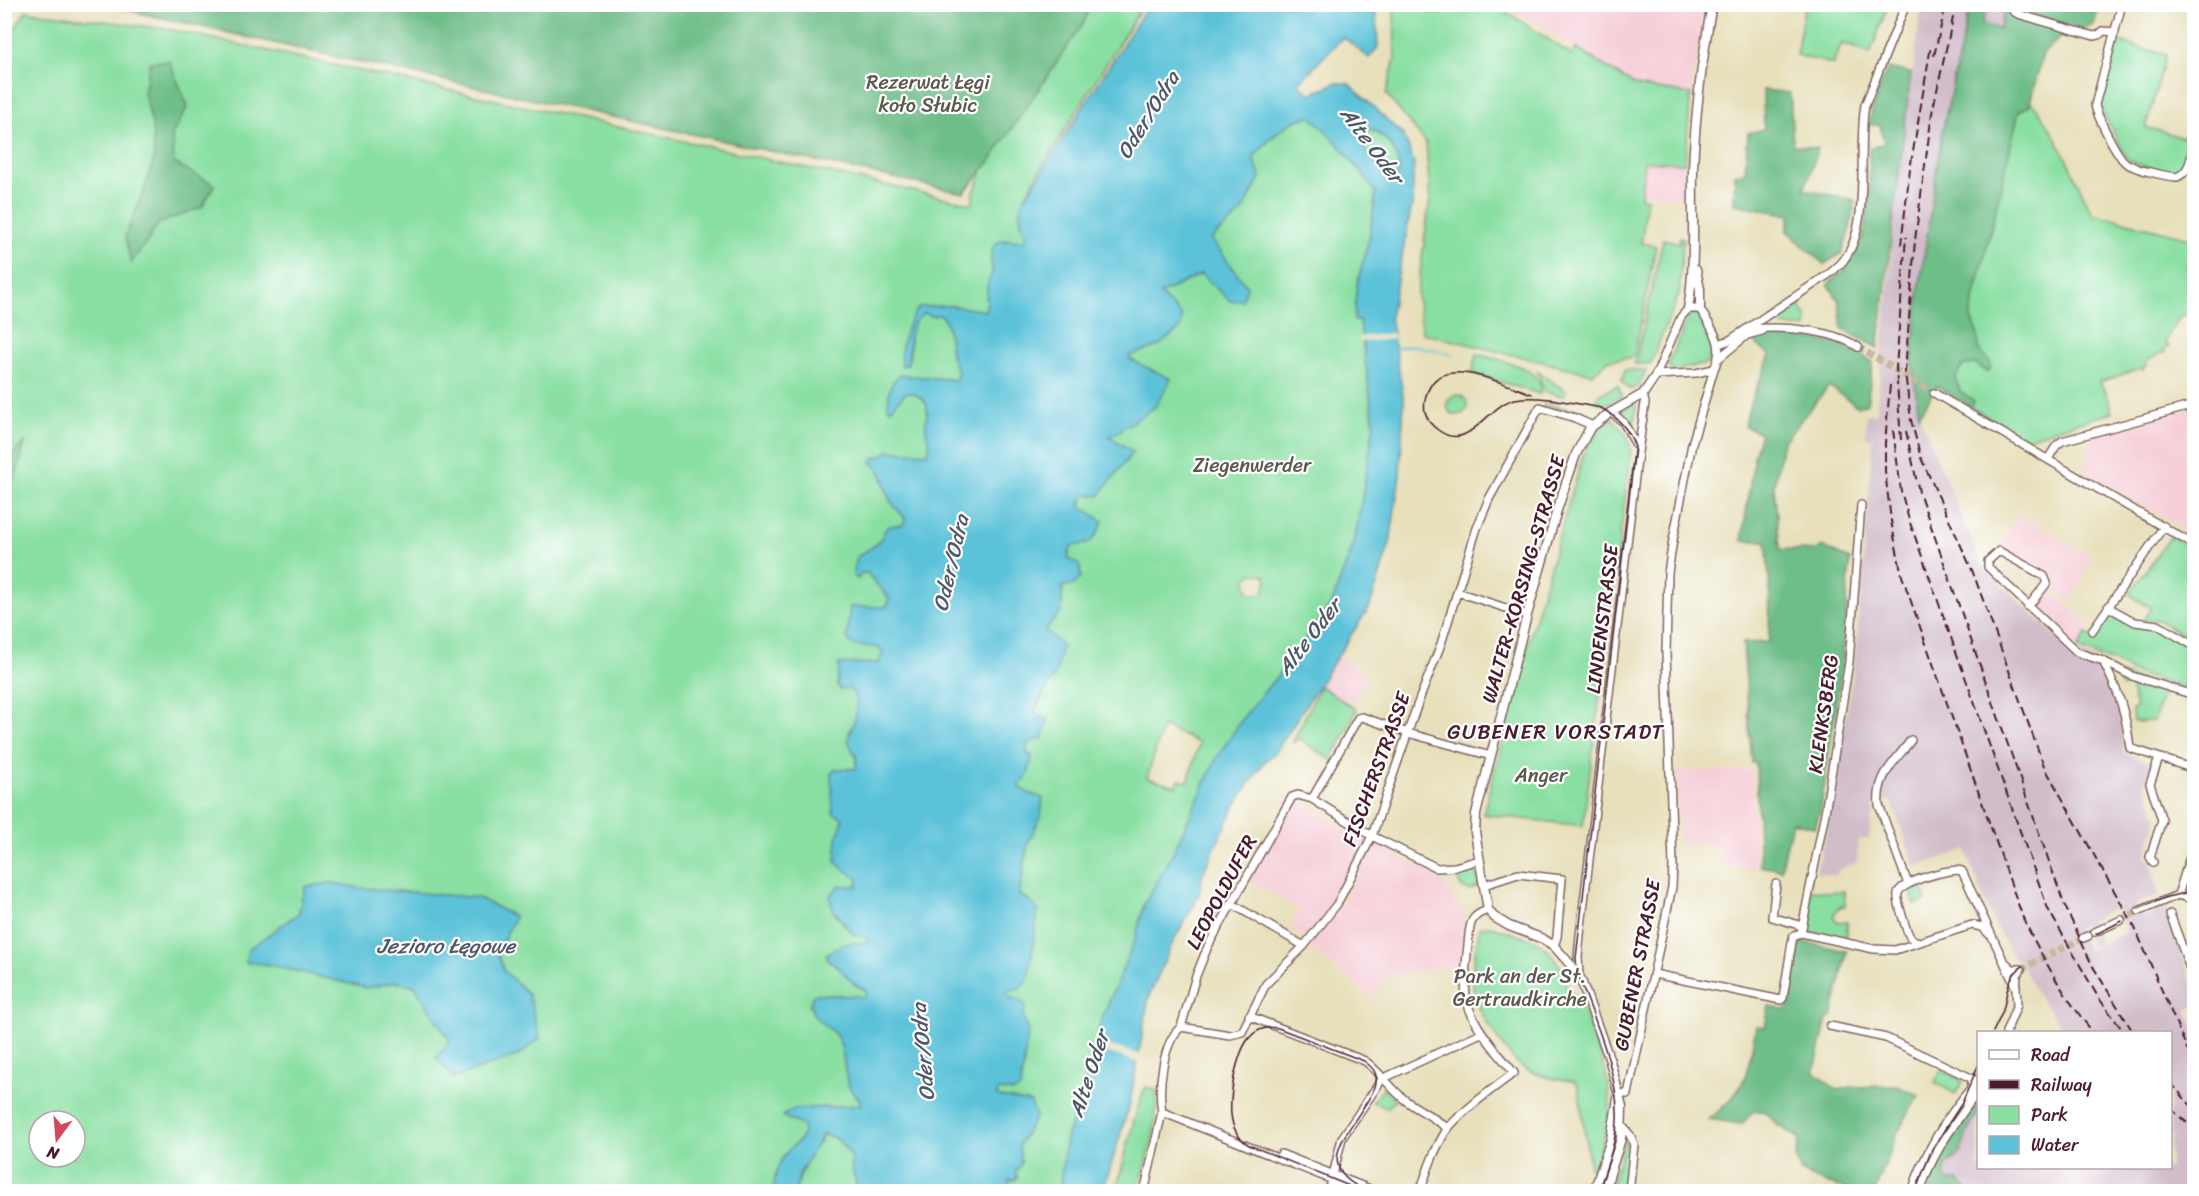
<svg xmlns="http://www.w3.org/2000/svg" width="2199" height="1196" font-family="Sriracha,sans-serif">
	<style>
		.built { fill: #f6cfd8 }
		.industrial { fill: #d1bdca; fill-rule: evenodd }
		.green { fill: #89dfa2; stroke: #6a7f66; stroke-width: 1.5; fill-rule: evenodd }
		.forest { fill: #6ebe88; stroke: #5c6e5a; stroke-width: 1.5 }
		.water { fill: #5cc2d9; stroke: #537082; stroke-width: 1.5; fill-rule: evenodd }
		.pier { fill: #e7e0bb }
		.lines { fill: none; stroke-linecap: round; stroke-linejoin: round }
		.stream { stroke: #5cc2d9; stroke-width: 2 }
		.minor-tunnel { stroke: #c8b99e; stroke-width: 7; stroke-dasharray: 7 3.5; stroke-linecap: butt }
		.minor-casing { stroke: #81635d; stroke-width: 10 }
		.tertiary-casing { stroke: #81635d; stroke-width: 11 }
		.minor { stroke: #fff; stroke-width: 7 }
		.tertiary { stroke: #fff; stroke-width: 8 }
		.tram { stroke: #4a1f2b; stroke-width: 1.5 }
		.rail { stroke: #4a1f2b; stroke-width: 2; stroke-dasharray: 9 4.5; stroke-linecap: butt }
		.labels { text-anchor: middle; stroke-width: 4.5; stroke-linejoin: round; paint-order: stroke }
		.park-label { font-size: 20px; fill: #5d594f; stroke: #fff }
		.street-label { font-size: 20px; fill: #4a1f2b; stroke: #fff }
		.water-label { font-size: 21px; font-style: italic; fill: #505868; stroke: #fff }
		.neighbourhood-label { font-size: 21px; letter-spacing: 1.5px; fill: #4a1f2b; stroke: #fff }
	</style>
	<rect width="100%" height="100%" fill="#fff"/>
	<filter id="ink" filterUnits="userSpaceOnUse"><feTurbulence type="fractalNoise" baseFrequency=".0167" numOctaves="2"/><feDisplacementMap in="SourceGraphic" scale="12" xChannelSelector="R" yChannelSelector="G"/><feConvolveMatrix kernelMatrix="1 2 1 2 8 2 1 2 1" color-interpolation-filters="sRGB"/></filter>
	<filter id="wash" filterUnits="userSpaceOnUse"><feTurbulence type="fractalNoise" baseFrequency=".008" numOctaves="4" result="noise"/><feDisplacementMap in="SourceGraphic" scale="24" xChannelSelector="R" yChannelSelector="G"/><feGaussianBlur stdDeviation="1.35" result="paint"/><feColorMatrix in="noise" values="0 0 0 0 0 0 0 0 0 0 0 0 0 0 0 0 0 1.4 0 .05"/><feComposite in="paint" operator="in"/></filter>
	<g filter="url(#wash)">
		<rect width="100%" height="100%" fill="#e7e0bb"/>
		<path class="built" d="M1506,5H1705L1691,94L1636,86Z
			M1644,161L1685,163L1684,198L1641,193Z
			M2192,409L2194,410V535L2083,471L2092,436Z
			M2018,513L2093,558L2086,570L2084,569L2082,573L2087,576L2070,601L2053,588L2057,579L1999,546Z
			M2046,587L2091,625L2078,649L2033,606Z
			M1340,656L1368,677L1351,705L1320,686Z
			M1752,770L1756,869L1724,868L1722,847H1707L1706,842L1679,844L1677,771Z
			M1296,799L1364,839L1365,843L1333,903L1304,938L1289,930L1300,909L1249,880L1292,801Z
			M1374,842L1439,877L1465,913L1461,966L1434,967L1385,978L1372,997L1309,947L1333,918L1343,902Z"/>
		<path class="industrial" d="M1922,5H1970L1942,133L1919,291L1912,360L1919,415L1982,566L2070,650L2100,662L2114,690L2122,720L2124,753L2152,764L2145,785L2157,819L2145,859H2150L2159,895L2136,905L2142,917L2165,908L2194,989V1006L2187,1010L2194,1027V1191H1940L1950,1159L1977,1112H1978V1168H2170V1032H2065L2036,993L2019,960L2014,959L1989,913L1966,850L1915,867L1891,800L1874,802V816L1871,818L1869,839L1859,840L1857,862L1838,870L1837,876L1816,873L1830,816L1855,661L1873,439L1865,437L1867,414H1876L1900,159ZM2115,908L2127,932L2101,944L2090,921ZM2083,924L2093,948L2089,950L2077,927Z
			M1988,5H2007L2000,29L1982,24Z"/>
		<path class="green" d="M1495,4L1573,56L1576,48L1636,86L1691,94L1685,163L1644,161L1641,198L1647,199L1641,243L1656,246L1634,357L1609,360L1592,374L1422,333L1417,295L1430,199L1426,143L1386,94L1395,59L1394,5Z
			M106,5H1143L1040,170L1022,203L1020,214L1021,224L1026,234L1024,241L1002,240L991,262L993,271L988,284L986,297L988,304L985,311L953,306L919,307L906,334V366C917,345 900,331 924,313L931,316L941,315C953,326 945,353 958,371L956,380L901,375L888,407L891,409L905,393C911,392 913,393 918,396C934,404 924,416 926,430C928,441 932,440 928,453L888,451L878,467L890,501L905,518L904,525C879,525 889,530 878,542C873,548 864,552 857,557L859,574L867,573L889,598L887,607H850L883,653L879,663L839,664L844,688H849C857,696 859,710 856,721C855,724 851,726 850,730C847,739 852,751 857,758L856,769H836L843,818L836,863L858,878L857,886L833,912C847,924 846,934 867,938L868,943C848,944 838,941 828,960C845,968 847,984 867,989L866,997L817,994L809,1005C817,1025 830,1023 839,1040C847,1056 841,1086 858,1097L861,1105L794,1109L783,1116L804,1126C806,1141 795,1142 787,1152C778,1163 774,1178 774,1191L5,1192L4,44L26,11L172,30L973,204V194L983,170L964,193L469,83L337,57ZM331,883L360,888L479,898L515,917L497,952L503,971L528,994L450,1041L414,985L395,982L367,988L266,964L246,962L249,949L299,913L305,887ZM39,1121H75V1157H39Z
			M1805,5V4L1888,5L1870,54L1842,43L1833,64L1796,55Z
			M2116,41L2166,55L2146,127L2191,140L2183,168L2175,171L2174,174L2131,162L2127,158L2099,106Z
			M2030,101C2050,117 2079,187 2092,213L2193,239L2194,234V316L2181,315L2173,327L2165,344L2169,346L2164,349L2165,352L2148,360L2143,370L2139,369L2099,382L2105,390L2113,412L2025,439L1971,407L1974,401L1960,391L1954,378L1963,365L1976,364L1986,371L1990,362L1978,349C1978,344 1978,338 1977,333C1975,325 1969,321 1971,312L2019,111L2028,106Z
			M1311,116C1336,139 1356,165 1376,192L1369,240L1357,285L1354,320L1360,322L1374,425L1355,540L1332,603L1288,663L1243,718L1216,759L1172,855L1144,905L1136,937L1099,1027L1098,1042L1066,1139L1059,1191H1009V1180H1015L1017,1178L1016,1171L1021,1164L1019,1146L1030,1123L996,1096L999,1090L1014,1092L1028,1033L1023,1015L1022,1002L1006,996L1008,989L1028,980L1038,910L1030,901L1019,895L1028,843L1041,816L1028,793L1019,786L1028,774L1032,756L1026,753C1032,719 1035,705 1055,676L1045,630L1061,612L1063,586L1071,545L1086,544L1080,506L1085,493L1132,452L1109,437L1155,407L1170,379L1131,360L1129,356L1158,346L1182,316L1160,294L1201,274L1230,301L1247,287L1211,239L1243,211L1260,177L1253,158C1270,139 1285,121 1311,116ZM1253,573L1265,575L1267,580L1264,592C1258,596 1251,595 1247,588L1246,579ZM1163,726L1199,743L1188,782L1179,779L1177,786L1147,778Z
			M1363,127C1385,133 1400,151 1399,174L1395,178C1376,168 1363,152 1358,131Z
			M1680,237L1683,238L1679,294L1650,364H1635L1663,239L1679,243Z
			M1796,301L1807,318L1806,328L1771,324L1770,320Z
			M1690,313L1697,314C1708,329 1720,347 1706,364L1673,371L1668,365Z
			M1476,354C1495,359 1546,366 1540,394L1472,373Z
			M1625,370H1646L1639,386L1630,390L1622,381Z
			M1538,372L1566,391L1563,396L1544,392Z
			M1618,385L1622,396L1608,404L1596,402L1598,395Z
			M1447 405a10 10 0 1 1 20 0a10 10 0 1 1-20 0Z
			M1637,401L1634,426L1633,429L1623,417L1622,410Z
			M1542,404L1587,412L1589,414L1588,420L1582,416Z
			M1613,418L1628,437L1631,452L1583,826L1483,814L1535,618L1583,455L1598,431Z
			M2171,536L2194,552V642L2158,620L2142,621L2151,608L2129,594Z
			M2110,613L2134,625L2158,627L2194,649V691L2132,672L2116,663L2078,649L2086,634L2093,637Z
			M2119,673L2164,689L2154,721L2133,722L2132,710L2136,708L2130,685L2123,687L2116,676Z
			M1320,686L1357,710L1331,760L1298,738L1292,744Z
			M1459 880a10 10 0 1 1 20 0a10 10 0 1 1-20 0Z
			M1922,887L1926,900L1915,904L1910,891Z
			M1811,890L1825,892L1844,891L1845,906L1839,907L1833,916L1837,922H1847V936L1842,937V939L1803,931Z
			M1491,926L1536,941L1548,950L1566,974C1564,987 1567,991 1578,997C1591,1032 1615,1079 1609,1117C1606,1135 1599,1151 1593,1169L1590,1168L1578,1086L1573,1081C1556,1080 1539,1076 1524,1068C1509,1059 1479,1014 1475,996C1469,974 1476,949 1480,927Z
			M1941,1070L1963,1081L1955,1094L1935,1082Z
			M1146,1087L1156,1090C1158,1123 1150,1161 1136,1191H1116L1136,1113L1144,1090Z
			M1383,1089L1395,1099L1387,1108L1372,1102Z
			M823,1134L837,1139L852,1157L851,1165L858,1191L795,1192C799,1179 803,1167 810,1155C814,1147 821,1143 823,1134Z
			M1625,1141L1630,1147L1626,1191L1609,1192Z"/>
		<path class="forest" d="M2071,4L2080,7L2081,5H2100L2094,24L2084,30L2019,11L2017,5Z
			M104,5L1090,4V5L1084,22L988,164L963,193L337,57Z
			M1970,5H1988L1982,24L1999,29L2004,13L2066,31L2043,54L2029,106L2019,111L1971,312C1969,321 1975,325 1977,333C1978,338 1978,344 1978,349L1990,362V370L1986,371L1976,364L1963,365L1955,378L1960,391L1974,401L1971,407L1937,386L1919,416L1912,360L1919,291L1942,133Z
			M169,61L188,106L172,135L174,163L215,185L202,207L158,224L147,242L131,263L125,236L143,193L154,158L152,123L144,93L150,62Z
			M1888,68L1911,73L1878,348L1842,329L1839,301L1828,284C1838,276 1848,268 1854,257C1872,226 1869,183 1869,149L1884,143L1880,125H1872L1869,122L1876,96Z
			M1763,90L1790,93L1793,145L1818,148L1811,172L1804,189L1855,200L1850,228L1842,253L1824,264L1787,231L1790,215L1734,204L1735,174L1745,173L1748,133L1764,129Z
			M1776,335L1839,343L1873,362L1867,403L1858,407L1829,386L1783,442L1774,486L1780,549L1815,551L1822,546L1850,560L1843,659L1821,808L1815,827L1792,822L1781,870L1760,866L1756,763H1752L1743,643L1769,642L1770,587L1766,541H1742L1754,456L1761,433L1744,426L1751,401L1770,356L1750,338Z
			M25,442L18,469L5,497C4,467 3,463 25,442Z
			M1803,942L1847,951L1832,1017L1827,1019L1814,1073L1838,1090L1852,1087L1896,1086L1919,1095L1897,1133L1875,1191C1848,1192 1826,1184 1801,1172L1796,1159L1799,1138L1777,1125L1766,1112L1754,1110L1742,1124L1708,1119C1749,1090 1747,1072 1756,1026L1765,1027L1769,1006L1785,1010L1791,999L1798,944Z
			M1978,1100V1117C1965,1126 1967,1140 1960,1152C1957,1157 1950,1162 1946,1166L1944,1178L1949,1181L1958,1180L1969,1191H1927L1940,1156Z"/>
		<path class="water" d="M1148,5H1368L1376,13L1378,47L1369,58L1343,37L1298,84L1311,94L1335,83H1348L1404,136L1414,163L1412,205L1390,316L1404,401L1400,475L1390,543L1370,606L1275,753L1264,762L1235,806L1203,873L1198,898L1174,940L1149,996L1130,1103L1103,1191H1059L1066,1139L1098,1042L1099,1027L1136,937L1144,905L1172,855L1216,759L1243,718L1288,663L1332,603L1355,540L1374,425L1360,322L1354,320L1357,285L1369,240L1376,192C1356,165 1336,139 1310,116C1285,121 1270,139 1253,157L1260,177L1243,211L1211,239L1247,287L1242,300L1230,301L1201,274L1160,294L1182,316L1180,329L1158,346L1129,356L1131,360L1171,379L1155,407L1110,437L1133,452L1099,496L1085,494L1080,506L1103,521C1095,541 1093,544 1071,546L1068,558L1080,566L1081,577L1074,585L1063,586L1061,612L1045,630L1062,645L1055,676L1040,698L1034,713L1048,720L1043,738L1028,743L1026,753L1032,756L1028,774L1019,786L1028,793L1043,798L1041,816L1028,843L1019,895L1030,901L1038,910L1028,980L1020,988L1012,991L1008,990L1007,996L1022,1002L1026,1006L1023,1015L1028,1033L1020,1088L1014,1092L999,1090L996,1096L1031,1103L1036,1116L1019,1145L1021,1164L1016,1171L1017,1178L1015,1180H1009V1191H858L851,1165L852,1157L837,1139L823,1134L800,1173L795,1191H774C774,1178 778,1163 787,1152C795,1142 806,1141 803,1126L782,1116L794,1109L861,1105L858,1097C841,1086 847,1057 839,1040C830,1022 805,1022 812,996L817,994L865,997L866,990C847,984 845,968 828,960L826,954L843,944L868,942L867,938C846,934 852,930 840,918C833,910 831,907 830,896L839,886H857L858,879L836,863L837,835L840,830L843,818L833,813L831,773L836,769H856L857,758L848,741C852,722 865,705 849,688L840,690L837,685L839,664L878,663L883,653L877,647L852,645L847,638L850,607H887L889,598L867,573H861L858,579L854,577L853,574L857,557C864,552 873,548 878,542C889,530 879,525 903,525L905,518L890,501L881,471L871,462L875,457H881L888,451L928,453C932,440 928,441 926,430C924,416 934,404 918,396C913,393 911,392 905,393L891,409L888,407C888,396 889,380 901,375L956,380L958,371C946,353 953,325 941,315L931,316L924,313C905,327 911,342 908,363L902,366C897,352 909,318 919,307L953,306L985,311C989,302 985,293 988,283C989,279 992,274 993,270C993,267 991,264 991,261C990,236 1006,240 1024,241L1026,234C1020,223 1020,215 1022,203ZM1363,127C1385,132 1400,151 1399,173L1395,178C1376,168 1363,152 1358,131Z
			M331,883L360,888L479,898L515,917L497,952L504,971L528,994L540,1038L521,1054L454,1078L436,1058L450,1041L414,985L395,982L367,988L266,964L246,962L249,949L299,913L305,887Z"/>
		<path class="pier" d="M1393,333L1394,339L1360,342V337Z
			M1098,1042L1141,1055L1139,1062L1096,1049Z"/>
		<g class="lines">
			<path class="stream" d="M1395,349C1407,341 1440,351 1454,355"/>
		</g>
	</g>
	<g filter="url(#ink)">
		<g class="lines">
			<path class="minor-tunnel" d="M1858,347L1934,393
				M2121,920L2139,911
				M2021,969L2083,938"/>
			<defs>
				<path id="minor" d="M2013,4V11L2018,14L2094,36L2099,35L2103,31L2115,32
					M2122,4L2095,105C2097,116 2118,158 2126,163C2136,170 2165,176 2177,177C2190,172 2191,157 2194,144
					M1750,329C1781,326 1831,329 1858,347
					M1719,344L1730,340L1829,274C1834,270 1839,266 1843,261C1872,226 1857,149 1865,105L1906,4
					M1718,359L1747,335L1762,331
					M1934,393L2194,545
					M1611,412L1623,422L1638,448
					M2048,459L2056,446L2062,441L2194,405
					M1457,592L1527,615
					M2028,607L2047,583L2044,576L1999,551L1988,561V567L2077,652L2103,661L2132,676L2194,695
					M2108,607L2135,622L2158,625L2194,646
					M2092,631L2164,526
					M2103,661C2119,693 2126,712 2130,748L2194,769
					M1312,799L1358,718L1362,717L1408,733L1491,756
					M2153,862L2150,857L2162,820L2150,784L2159,758
					M1776,884L1772,917L1802,926
					M1908,884L1879,805C1876,775 1896,761 1911,740
					M1484,885L1518,874L1562,879L1557,937L1554,946
					M2178,895L2194,844
					M2178,895L2194,900
					M1232,904L1304,946
					M2139,911L2178,895
					M2170,914L2194,979
					M2095,932L2121,920
					M1801,933L1825,813L1849,662L1861,505
					M2083,938L2088,936
					M1920,942C1916,941 1914,941 1911,938C1907,934 1896,899 1898,893C1901,882 1952,867 1962,871L2016,988L2017,1005L2006,1032
					M2006,963L2012,969H2021L2017,975L2016,988
					M1654,974L1781,1000L1783,998L1793,936L1801,933L1874,949L1895,950L1972,925L1982,927L1990,935
					M1579,975L1578,958L1580,935L1638,452L1645,403L1643,394
					M1249,1016L1365,1061C1380,1072 1390,1088 1405,1100C1418,1110 1435,1117 1448,1129
					M1830,1026L1886,1038L1973,1079L1966,1107
					M1181,1027L1196,976L1208,946L1292,797L1298,795L1312,799L1372,836L1437,868L1455,867L1479,860
					M1618,1094H1628L1672,887L1673,865L1666,652L1668,573L1673,540L1692,444L1714,369C1726,343 1713,331 1700,309H1688L1681,317L1656,375L1696,373L1714,369
					M1162,1112L1363,1192
					M1623,1127L1630,1135L1634,1144L1629,1192
					M1281,1154L1377,1192
					M1142,1192L1146,1184L1162,1112C1158,1089 1162,1043 1181,1027L1230,1035L1242,1032L1266,984L1304,946L1337,904L1372,836L1418,703L1441,644L1477,528L1489,499L1533,419L1540,407L1575,418L1593,426
					M1329,1192L1342,1138L1382,1079L1481,1033
					M1420,1192C1427,1171 1434,1150 1446,1131C1457,1115 1496,1086 1514,1073C1498,1053 1469,1022 1466,996C1464,980 1466,961 1468,945C1470,926 1468,916 1488,910
					M1912,1192C1925,1149 1949,1113 1978,1080
					M1920,1192C1932,1152 1955,1124 1978,1091"/>
				<path id="tertiary" d="M1696,270L1700,289V309
					M1688,309C1696,263 1692,217 1693,170C1695,115 1702,59 1712,4
					M1594,1192L1611,1139L1618,1098
					M1604,1192L1621,1139L1622,1107L1610,1061L1581,980L1577,972L1554,946L1543,939L1509,926L1494,917L1488,910L1475,832L1476,814L1527,615L1557,510L1576,454L1590,428L1610,413L1643,394L1656,375"/>
			</defs>
			<use href="#minor" class="minor-casing"/>
			<use href="#tertiary" class="tertiary-casing"/>
			<use href="#minor" class="minor"/>
			<use href="#tertiary" class="tertiary"/>
			<path class="tram" d="M1532,394C1508,386 1448,356 1431,385C1426,393 1423,402 1425,412C1427,419 1432,426 1438,430C1469,454 1487,405 1515,399C1539,394 1576,404 1601,408C1618,417 1629,429 1635,447L1576,958L1577,972C1593,1017 1619,1071 1617,1120C1616,1144 1606,1168 1598,1192
				M2138,909L2167,897L2194,891
				M2096,934L2122,921
				M1993,1032C1996,1025 2001,1017 2003,1010C2008,992 2006,977 2023,966
				M1364,1192L1249,1145C1225,1131 1230,1100 1234,1077C1239,1054 1247,1023 1278,1028L1364,1061C1374,1068 1379,1075 1375,1087C1358,1126 1302,1166 1370,1192
				M1915,1192L1932,1149L1962,1103L1978,1066"/>
			<path class="rail" d="M1956,4L1932,113L1915,240L1905,372L1911,420L1921,458L1972,570L2044,766L2135,928L2194,1065
				M1934,56L1946,4
				M1901,245L1910,169L1931,46
				M1890,385L1885,443V471L1891,521L1902,576L2023,918C2043,959 2064,997 2093,1032
				M1893,430L1901,491L1909,520L2048,909L2098,997L2124,1032
				M1906,431L1919,492L2064,904L2092,965L2133,1032
				M1901,440L1896,368L1906,237
				M2170,1082L2194,1109
				M2170,1108L2194,1129"/>
		</g>
	</g>
	<g class="labels">
		<g class="park-label">
			<text x="928" y="89">Rezerwat Łęgi<tspan x="928" dy="23">koło Słubic</tspan></text>
			<text x="1252" y="472">Ziegenwerder</text>
			<text x="1541" y="782">Anger</text>
			<text x="1520" y="983">Park an der St.<tspan x="1520" dy="23">Gertraudkirche</tspan></text>
		</g>
		<g class="street-label">
			<text transform="translate(1523 579) rotate(-74)" y="7">WALTER-KORSING-STRASSE</text>
			<text transform="translate(1602 619) rotate(-83)" y="7">LINDENSTRASSE</text>
			<text transform="translate(1823 714) rotate(-82)" y="7">KLENKSBERG</text>
			<text transform="translate(1376 769) rotate(-70)" y="7">FISCHERSTRASSE</text>
			<text transform="translate(1221 892) rotate(-62)" y="7">LEOPOLDUFER</text>
			<text transform="translate(1637 965) rotate(-79)" y="7">GUBENER STRASSE</text>
		</g>
		<g class="water-label">
			<text transform="translate(1148 115) rotate(-58)" y="7">Oder/Odra</text>
			<text transform="translate(1372 145) rotate(53)" y="7">Alte Oder</text>
			<text transform="translate(951 563) rotate(-77)" y="7">Oder/Odra</text>
			<text transform="translate(1309 637) rotate(-52)" y="7">Alte Oder</text>
			<text x="446" y="953">Jezioro Łęgowe</text>
			<text transform="translate(923 1052) rotate(-95)" y="7">Oder/Odra</text>
			<text transform="translate(1089 1074) rotate(-72)" y="7">Alte Oder</text>
		</g>
		<g class="neighbourhood-label">
			<text x="1556" y="739">GUBENER VORSTADT</text>
		</g>
	</g>
	<rect width="2199" height="1196" fill="none" stroke="#fff" stroke-width="24"/>
	<rect x="1977" y="1031" width="195" height="138" fill="#ffffff" stroke="#b7a5aa" stroke-width="1.5"/>
	<rect x="1989" y="1050" width="30" height="9" fill="#ffffff" stroke="#b7a5aa" stroke-width="1.5"/>
	<text x="2031" y="1061" font-size="18" fill="#4a1f2b">Road</text>
	<rect x="1989" y="1080" width="30" height="9" fill="#4a1f2b" stroke="#b7a5aa" stroke-width="1.5"/>
	<text x="2031" y="1091" font-size="18" fill="#4a1f2b">Railway</text>
	<rect x="1989" y="1106" width="30" height="18" fill="#89dfa2" stroke="#b7a5aa" stroke-width="1.5"/>
	<text x="2031" y="1121" font-size="18" fill="#4a1f2b">Park</text>
	<rect x="1989" y="1136" width="30" height="18" fill="#5cc2d9" stroke="#b7a5aa" stroke-width="1.5"/>
	<text x="2031" y="1151" font-size="18" fill="#4a1f2b">Water</text>
	<g transform="translate(57 1139) rotate(196)"><circle r="28" fill="#ffffff" stroke="#b7a5aa" stroke-width="1.5"/>
	<path d="M0-4.5L10 22L0 15L-10 22Z" fill="#d1495b"/>
	<text y="-9" font-size="16" font-weight="bold" text-anchor="middle" fill="#4a1f2b">N</text>
	</g>
</svg>
